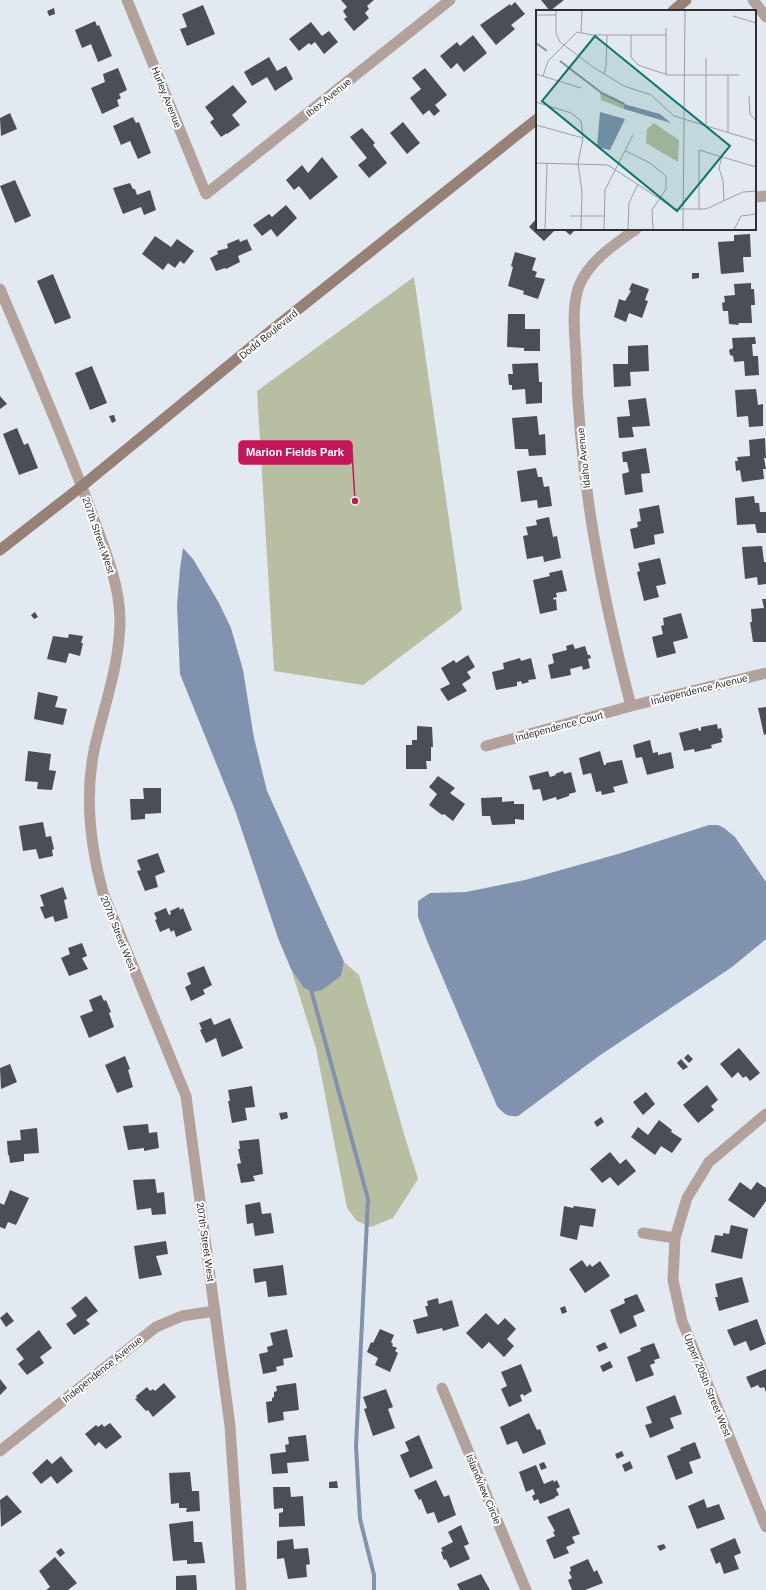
<svg xmlns="http://www.w3.org/2000/svg" width="766" height="1590" font-family="Arial,sans-serif">
	<style>
		.green { fill: #b8bea1 }
		.water { fill: #8092ae }
		.lines { fill: none; stroke-linecap: round; stroke-linejoin: round }
		.stream { stroke: #8092ae; stroke-width: 4 }
		.building { fill: #4a4f55 }
		.minor { stroke: #b2a29b; stroke-width: 11 }
		.tertiary { stroke: #b2a29b; stroke-width: 11 }
		.secondary { stroke: #978176; stroke-width: 11 }
		.labels { text-anchor: middle; stroke-width: 4; stroke-linejoin: round; paint-order: stroke }
		.street-label { font-size: 10px; fill: #2e3133; stroke: #fff }
		.inset-river { fill: none; stroke: #8092ae; stroke-width: 2 }
		.inset-road { fill: none; stroke: #9b9fa4; stroke-width: 1 }
		.view { fill: #0f766e; fill-opacity: 0.15; stroke: #0f766e; stroke-width: 2 }
		.inset-edge { fill: none; stroke: #2e3133; stroke-width: 2 }
		.leader { fill: none; stroke: #c2185b; stroke-width: 1.5 }
		.callout-dot { fill: #c2185b; stroke: #fff; stroke-width: 1.5 }
		.callout { fill: #c2185b; stroke: #c2185b; stroke-width: 1.5 }
		.callout-label { font-size: 11px; text-anchor: middle; font-weight: bold; fill: #fff }
	</style>
	<rect width="100%" height="100%" fill="#e3e9f0"/>
	<path class="green" d="M414,277L462,610L363,685L274,671L257,391Z
		M344,962L359,975L404,1134L418,1179L393,1218L371,1227L357,1221L347,1208L316,1048L291,969L303,987L341,976Z"/>
	<path class="water" d="M183,548L193,559L219,603L231,628L243,670L254,738L267,791L344,962L341,976L322,990L312,992L303,987L291,969L278,938L235,810L180,674L177,605L180,569Z
		M709,825H718L724,828L735,837L766,882V939L732,967L599,1056L518,1116C507,1117 504,1114 497,1106L428,943L418,917V901L430,893L466,892L525,880L618,854Z"/>
	<g class="lines">
		<path class="stream" d="M310,986L368,1199L356,1446L360,1519L374,1575V1590"/>
	</g>
	<path class="building" d="M341,0H374L367,6L369,9L365,13L369,18L354,31L344,19L347,17L343,11L347,7Z
		M541,0H564L550,11Z
		M515,2L525,14L511,25L515,29L496,45L480,25L510,4L511,6Z
		M203,5L215,34L187,46L180,29L187,27L182,14Z
		M54,8L55,14L49,16L47,11Z
		M95,21L97,26L99,25L112,56L98,62L91,44L82,48L75,30Z
		M311,22L322,36L329,31L338,42L324,54L315,42L311,45L309,43L299,51L289,39Z
		M473,35L487,53L464,72L457,63L451,69L440,56L457,42L460,46Z
		M269,57L277,71L286,66L293,79L275,91L267,77L252,86L244,72Z
		M118,68L127,90L119,94L121,98L117,100L119,106L102,114L91,88L105,82L103,74Z
		M425,68L447,95L435,105L440,111L434,116L429,110L423,115L410,98L421,89L412,78Z
		M233,85L247,102L232,115L240,125L227,134V133L221,137L210,122L214,119L205,107Z
		M10,113L17,129L1,136L0,118Z
		M133,117L136,123L139,122L151,153L138,159L130,141L121,145L113,126Z
		M403,122L420,143L407,154L390,133Z
		M362,128L375,143L373,145L387,163L369,178L358,165L367,158L350,137Z
		M322,157L338,177L310,200L299,186L294,190L286,180L302,165L308,173Z
		M15,180L31,216L15,223L0,186Z
		M130,183L133,189H135L137,195L150,190L156,210L144,215L141,207L123,214L113,188Z
		M286,205L297,218L277,237L271,229L262,236L253,225L269,214L272,217Z
		M537,218V229H556L544,241L529,227Z
		M563,229H576L570,235Z
		M750,234L751,257H743L744,272L721,274L718,242L734,241V235Z
		M155,236L171,247L177,239L194,251L184,264L180,261L175,268L168,263L163,270L142,254Z
		M239,239L240,242L247,239L252,250L238,256L240,262L226,269L225,268L216,271L210,258L218,254L217,251L228,248L227,244Z
		M515,252L536,258L532,270L537,272L535,277L545,279L538,299L523,294L524,291L508,286L513,267L511,266Z
		M692,273H699V278L692,279Z
		M53,274L71,318L55,324L37,281Z
		M632,283L649,289L645,300L648,301L642,318L629,313L626,322L614,317L619,299L625,301L631,291L629,290Z
		M751,283V289H754L755,305H751L752,323H738L739,325L729,324L728,311H723L722,303L725,302L724,296L735,295L734,284Z
		M508,314H525V329H540V351H524V348L507,347Z
		M755,337L756,344H752L753,356H758L759,375L745,376L744,361L734,362L733,356L730,355L729,350L733,348L732,338Z
		M648,345L649,371L630,372L631,386L614,387L613,364H628V346Z
		M538,363L539,382H542V403L526,404L525,389L512,390V385H509L508,374H513L512,364Z
		M92,366L107,403L90,410L75,373Z
		M756,389L758,405L763,404V426L749,427L748,416L737,417L735,390Z
		M0,396L7,404L0,409Z
		M646,398L650,426L632,427L634,437L619,438L617,417L630,416L628,400Z
		M114,415L116,421L112,423L109,416Z
		M537,416L539,435L545,434L546,455L529,456L528,449H515L512,418Z
		M17,428L24,445L28,443L38,468L19,475L3,434Z
		M765,438L766,458H764L766,469H763L764,479L742,482L740,470L736,471L735,461H738L737,457L750,456L749,440Z
		M646,448L650,473L641,474L643,492L625,495L622,474L629,472L627,462H623L622,452Z
		M536,468L538,477H542L544,487L549,486L552,506L538,508L537,500L521,502L517,471Z
		M754,496L755,503H759L760,512H766V533H757L755,524L737,525L735,498Z
		M659,505L664,533L654,535L655,544L634,549L630,529L638,527L637,522L641,521L639,509Z
		M549,517L553,537L557,536L561,558L544,562L543,556L527,559L523,536L528,535L526,527L537,525L536,520Z
		M762,546L764,562H766V584L758,585L757,577L745,579L742,547Z
		M660,558L666,584L656,586L659,597L644,601L637,572L640,571L638,563Z
		M562,570L567,591L556,593L557,597L553,598L554,600L556,599L557,610L540,614L533,580L550,576L549,573Z
		M762,599H766V642H753L750,622H752L751,609L764,608Z
		M35,612L38,617L34,619L31,615Z
		M681,613L688,638L673,642L676,653L657,658L652,637L663,634L661,626L664,625L663,618Z
		M69,634L83,636L81,643H83L80,656L69,653L66,663L47,659L53,636L68,638Z
		M573,644L575,649L585,646L588,655H590L591,658L588,659L590,668L583,670L582,666L570,669L571,675L551,679L548,665L554,663L552,654L567,650L566,646Z
		M468,655L475,667L467,672L471,678L462,684L467,691L448,701L440,689L450,684L441,668L454,660L456,663Z
		M520,658L521,661L531,658L536,679L528,680L529,682L522,684L521,681L517,682V686L496,690L492,672L504,669L503,663Z
		M38,692L57,696L58,697L55,707L67,709L63,725L34,719Z
		M766,707V734L764,735L758,708Z
		M717,724L718,729L721,728L723,738H721L722,742L711,745L712,748L695,752L694,749L684,751L679,733L698,728L699,731L701,730V727Z
		M417,726L432,727L433,747H431V761H426L427,769H406V745H412V740H417Z
		M650,740L653,753L658,752V755L671,752L674,768L647,775L642,757L636,758L633,745Z
		M28,751L51,754L49,770L56,771L52,790L37,789L38,782L25,781Z
		M600,751L604,765H606V763L622,760L628,783L613,787L615,792L602,795L601,791L596,792L591,773L583,775L579,758Z
		M548,771L550,777L556,775L555,774L563,771L564,774L571,772L576,792L569,794V796L557,800L556,797L543,801L540,789L533,790L529,776Z
		M438,776L455,788L450,793L465,804L453,821L444,814L442,815L429,805L437,794L429,787Z
		M143,788H161V813L145,814V819L131,820L130,799H144Z
		M502,797V802L514,801V804H524V820L515,819V824L492,825L490,816H482L481,798Z
		M43,822L46,837L51,836L54,849L52,850L53,856L39,859L36,849L23,851L19,826Z
		M158,853L165,872L155,876L158,887L145,891L137,871L141,870L137,860Z
		M63,887L67,899L64,900L68,918L55,922L53,916L45,919L40,907L44,906L40,895Z
		M179,907L180,910L183,908L192,930L176,937L174,930L171,932L169,928L160,932L155,920L157,919L154,913L166,908L169,915L171,914L170,911Z
		M82,943L87,956L82,958L88,969L69,976L61,958L70,954L68,948Z
		M204,966L212,985L203,990L205,994L191,1001L185,987L191,984L187,973Z
		M101,995L104,1001L106,1000L111,1012L109,1013L114,1027L89,1038L80,1016L93,1011L89,1000Z
		M211,1018L214,1025L230,1018L243,1048L222,1057L216,1038L206,1043L200,1030L202,1029L199,1023Z
		M739,1048L760,1073L750,1081L746,1076L743,1078L738,1072L732,1078L720,1064Z
		M688,1054L693,1059L689,1063L684,1058Z
		M125,1056L130,1069L128,1070L133,1087L117,1093L105,1065Z
		M681,1059L688,1067L683,1070L677,1063Z
		M10,1064L17,1082L1,1089L0,1068Z
		M707,1085L718,1100L711,1106L714,1110L698,1123L683,1105Z
		M252,1086L255,1107L245,1108L247,1120L232,1123L228,1101H230L228,1090Z
		M646,1092L655,1104L643,1115L633,1102Z
		M287,1112L288,1118L281,1120L279,1113Z
		M601,1117L604,1122L597,1127L594,1122Z
		M659,1120L672,1130L671,1132L682,1139L672,1153L661,1146L655,1155L631,1137L638,1127L648,1135Z
		M148,1124L149,1133L157,1132L159,1148L144,1151V1148L128,1150L123,1126Z
		M37,1128L39,1153L24,1154V1161L10,1163L9,1155H8L7,1141L21,1140L20,1130Z
		M259,1139L263,1174L253,1176L255,1181L241,1183L237,1164L241,1163L238,1149H240L239,1141Z
		M610,1152L620,1164L626,1159L636,1171L618,1186L610,1177L602,1183L590,1169Z
		M155,1179L157,1193L164,1192L166,1214L152,1215L151,1208L137,1210L133,1180Z
		M740,1182L751,1190L757,1182L766,1188V1201L754,1218L728,1200Z
		M10,1190L29,1198L16,1225L8,1222L5,1229L0,1227V1203L4,1205Z
		M260,1202L262,1214L271,1213L274,1233L255,1236L253,1223L247,1224L245,1205Z
		M564,1206L573,1208L574,1206L596,1209L593,1227L580,1225L577,1240L560,1236Z
		M731,1225L748,1229L742,1259L711,1252L715,1235L723,1236V1233L729,1234Z
		M166,1241L168,1254L156,1256L162,1275L139,1279L134,1246Z
		M582,1260L587,1267L590,1264L592,1267L600,1261L610,1276L585,1293L569,1269Z
		M283,1265L287,1295L268,1297L266,1281L255,1283L253,1269Z
		M742,1277L749,1302L719,1311L715,1297H718L715,1284Z
		M637,1294L645,1311L633,1316L637,1326L620,1334L610,1310L625,1303L624,1299Z
		M86,1296L98,1311L86,1320L90,1324L74,1335L66,1324L77,1316L71,1308Z
		M438,1298L439,1304L452,1300L459,1326L443,1331L442,1328L417,1334L413,1320L428,1316L425,1306H428L427,1301Z
		M565,1306L567,1312L562,1314L560,1308Z
		M7,1312L14,1321L6,1327L0,1318Z
		M486,1313L498,1325L505,1318L516,1329L507,1339L514,1346L504,1357L489,1342L482,1349L466,1333Z
		M757,1319L766,1344L750,1351L746,1341L734,1346L727,1330Z
		M287,1329L293,1357L283,1359L284,1365L276,1367L277,1371L263,1374L259,1354L268,1352L267,1347L273,1345L270,1333Z
		M380,1329L394,1335L391,1342L393,1344L392,1346L397,1348L395,1351L398,1353L390,1372L375,1365L378,1358L367,1352L371,1342L373,1343Z
		M39,1330L52,1348L40,1357L44,1363L27,1375L18,1364L24,1359L16,1349Z
		M605,1342L608,1348L599,1352L596,1346Z
		M654,1343L660,1358L654,1360L655,1363L650,1365L654,1375L636,1382L627,1357L641,1351L640,1348Z
		M610,1361L613,1367L603,1372L600,1366Z
		M521,1364L532,1391L524,1396L523,1394L520,1395L522,1401L509,1407L501,1389L507,1386L501,1372Z
		M766,1369V1392L764,1387L760,1388L758,1385L751,1388L746,1377Z
		M0,1379L7,1388L0,1395Z
		M164,1383L176,1397L153,1417L148,1410L146,1411L135,1399L137,1398L136,1396L147,1387L150,1391L153,1389L155,1391Z
		M296,1383L299,1410L283,1412L284,1420L268,1423L266,1402L272,1401V1398L274,1397V1392L277,1391L276,1386Z
		M386,1389L393,1407L388,1409L395,1428L373,1436L364,1409L367,1408L363,1397Z
		M675,1395L682,1414L670,1418L674,1428L650,1438L645,1425L652,1423L646,1407Z
		M529,1413L537,1430L540,1429L546,1444L523,1454L517,1441L507,1445L500,1427Z
		M110,1423L122,1437L106,1449L99,1442L95,1446L85,1434L96,1425L98,1427L102,1424L104,1427Z
		M306,1435L309,1461L287,1463L288,1473L272,1474L270,1454L286,1452L285,1445L289,1444L288,1437Z
		M419,1435L433,1468L410,1478L400,1455L409,1451L405,1442Z
		M695,1442L701,1458L689,1462L693,1473L676,1480L667,1456L681,1450L680,1448Z
		M622,1451L624,1456L617,1459L615,1454Z
		M61,1456L73,1471L57,1484L51,1476L41,1484L32,1473L47,1459L52,1464Z
		M630,1461L633,1468L625,1472L622,1465Z
		M544,1462L547,1468L541,1470L539,1464Z
		M536,1465L544,1484L553,1480L554,1482L557,1480L560,1487L556,1489L559,1495L555,1497V1498L540,1504L538,1499L534,1501L532,1496L535,1494L533,1489L526,1492L519,1472Z
		M190,1472L192,1491H199L200,1511L186,1512L187,1508H179V1503L171,1504L169,1473Z
		M436,1480L444,1497L449,1495L456,1515L438,1523L434,1512L427,1514L421,1499L419,1500L414,1490Z
		M337,1481L338,1488H329V1482Z
		M273,1487H290L291,1497L303,1496L305,1526L279,1527V1513L283,1512V1508L274,1509Z
		M7,1495L22,1512L1,1527L0,1500Z
		M704,1499L707,1508L719,1504L725,1519L697,1529L688,1506Z
		M569,1508L580,1534L572,1537L575,1543L566,1547L569,1553L554,1559L546,1540L555,1536L553,1532L555,1531L547,1517Z
		M193,1521L194,1542H202L205,1563L187,1564V1560L173,1561L169,1524Z
		M461,1525L469,1544L464,1546L470,1559L450,1568L446,1559L444,1560L441,1552L443,1551L441,1548L453,1542L448,1532Z
		M735,1538L741,1553L734,1556L739,1569L724,1574L720,1562L716,1564L710,1549Z
		M293,1539L294,1549L308,1548L310,1564L306,1565L307,1577L288,1579L284,1558L277,1559V1541Z
		M664,1544L666,1548L660,1551L657,1546Z
		M61,1548L65,1553L60,1557L56,1552Z
		M55,1557L77,1583L68,1590H46L50,1587L39,1571Z
		M588,1559L594,1572L597,1570L603,1583L585,1590H572L568,1580L572,1578L569,1572L571,1571L570,1567Z
		M481,1574L490,1590H460L457,1584Z
		M196,1575L197,1590H176V1576Z"/>
	<g class="lines">
		<path class="minor" d="M127,0L206,194L450,0
			M753,0L766,17
			M755,197L766,196
			M631,706C601,591 579,477 576,358C575,335 571,308 579,286C589,261 615,244 636,229
			M486,746L631,706L766,673
			M766,1114L709,1162L687,1198L675,1238L673,1280L682,1321L766,1527
			M643,1233L675,1238
			M442,1388L526,1590
			M0,1451L156,1327L182,1316L215,1311"/>
		<path class="tertiary" d="M0,289C30,360 61,431 88,503C101,541 119,578 120,619C120,663 105,703 95,746C84,795 90,845 103,893L186,1096L230,1426L241,1590"/>
		<path class="secondary" d="M673,11L686,0
			M0,550L82,486L267,334L537,119"/>
	</g>
	<g class="labels">
		<g class="street-label">
			<text transform="translate(167 97) rotate(68)" y="4">Hurley Avenue</text>
			<text transform="translate(328 97) rotate(-39)" y="4">Ibex Avenue</text>
			<text transform="translate(268 334) rotate(-39)" y="4">Dodd Boulevard</text>
			<text transform="translate(583 458) rotate(-96)" y="4">Idaho Avenue</text>
			<text transform="translate(99 535) rotate(71)" y="4">207th Street West</text>
			<text transform="translate(699 689) rotate(-14)" y="4">Independence Avenue</text>
			<text transform="translate(559 726) rotate(-15)" y="4">Independence Court</text>
			<text transform="translate(119 933) rotate(68)" y="4">207th Street West</text>
			<text transform="translate(206 1242) rotate(82)" y="4">207th Street West</text>
			<text transform="translate(102 1369) rotate(-39)" y="4">Independence Avenue</text>
			<text transform="translate(708 1385) rotate(68)" y="4">Upper 205th Street West</text>
			<text transform="translate(484 1489) rotate(67)" y="4">Islandview Circle</text>
		</g>
	</g>
	<g transform="translate(536 10)">
		<rect width="220" height="220" fill="#e3e9f0"/>
		<path d="M67,82L91,94L89,93L88,99L65,90L64,83ZM118,113L143,130L142,152L110,133L111,119Z" fill="#b8bea1"/>
		<path d="M88,94L124,104L135,113L88,99ZM64,102L89,109L74,140L61,137Z" fill="#8092ae"/>
		<path class="inset-river" d="M0,33L11,41M24,51L67,84L88,94"/>
		<path class="inset-road" d="M20,0V23L24,32L57,57L88,76L115,85L138,106L220,131M0,5H20M197,6L220,13M45,22L46,0M95,25V47L102,55L132,65H203M0,64L45,78M68,64L70,56L71,25M130,65V18M7,66L12,51L41,22L56,25H130M213,86L214,104L220,111M0,92L35,103L45,111L47,128L42,153L46,182L45,220M0,115L47,128M170,116V48M192,122V65M90,141L114,153L130,166V179L116,200L117,220M186,147L183,158L187,171L188,191M0,153L72,155L139,199H170L207,182L220,181M163,200V140L220,157M34,206H69M9,220L11,153M68,220L69,180L97,125M92,220L93,193L102,174M147,220L149,0M198,220L205,206L220,204"/>
		<path class="view" d="M59,26L194,136L141,201L6,91Z"/>
		<rect width="220" height="220" class="inset-edge"/>
	</g>
	<path class="leader" d="M355 501L352 452"/>
	<circle class="callout-dot" cx="355" cy="501" r="4"/>
	<rect class="callout" x="239" y="441" width="113" height="23" rx="4"/>
	<g class="callout-label">
		<text x="295" y="456">Marion Fields Park</text>
	</g>
</svg>
